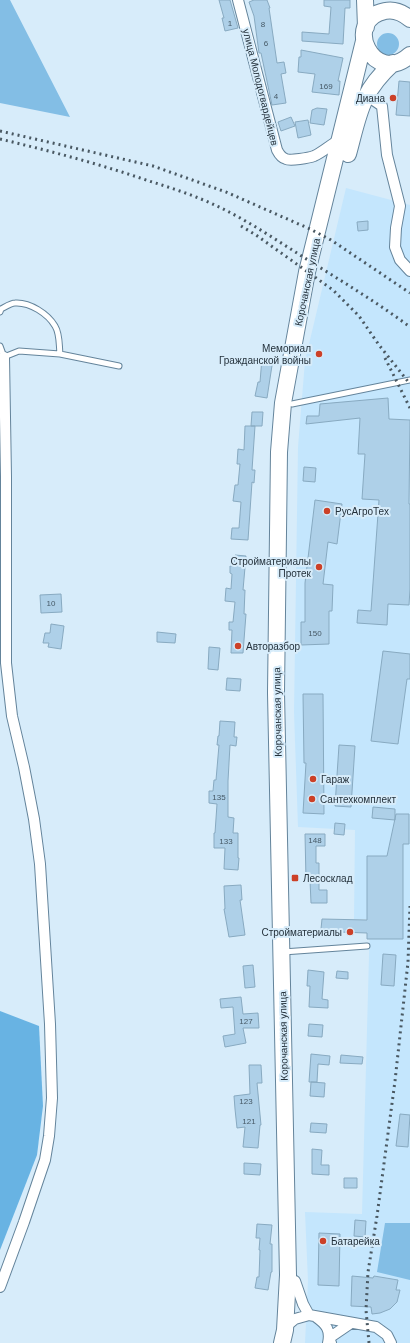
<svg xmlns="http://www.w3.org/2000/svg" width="410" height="1343" font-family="Arial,sans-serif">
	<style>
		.built { fill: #c4e6fd }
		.green { fill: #83bee5 }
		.forest { fill: #68b3e3 }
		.building { fill: #aed0e8; stroke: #88aac1 }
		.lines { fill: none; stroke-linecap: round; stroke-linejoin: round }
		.service-casing { stroke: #64849b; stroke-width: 7 }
		.minor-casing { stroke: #64849b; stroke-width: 12 }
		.primary-casing { stroke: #64849b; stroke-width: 18 }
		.service { stroke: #fff; stroke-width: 5 }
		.minor { stroke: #fff; stroke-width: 10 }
		.primary { stroke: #fff; stroke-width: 16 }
		.rail { stroke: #495862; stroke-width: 3; stroke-dasharray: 2 4; stroke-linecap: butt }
		.poi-dot { fill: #cc4027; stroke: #d7ecfa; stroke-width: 1.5 }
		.labels { text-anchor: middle; stroke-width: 4; stroke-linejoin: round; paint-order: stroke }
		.number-label { font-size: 8px; fill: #465966 }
		.street-label { font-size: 10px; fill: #24313b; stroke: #d7ecfa }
		.poi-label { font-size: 10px; fill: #24313b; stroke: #d7ecfa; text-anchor: start }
	</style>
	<rect width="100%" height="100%" fill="#d7ecfa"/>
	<path class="built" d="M346,188L410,205V1343H305L308,1281L305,1212L362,1214L370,919H354L355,830L298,827L294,712L298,447L305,361Z"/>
	<path class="green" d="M0,0H10L70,117L0,103Z
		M377 44a11 11 0 1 1 22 0a11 11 0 1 1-22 0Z
		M385,1223H410V1280L377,1272Z"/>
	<path class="forest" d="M0,1011L39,1026L43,1106L37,1155L0,1250Z"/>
	<path class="building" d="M219,0H230L238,28L225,31L222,18H224Z
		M254,0H267L270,8H269L277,63L284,62L286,73L281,74L286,103L272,105L261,53H259L254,16L249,2Z
		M324,0H350V8H345L343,44L302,41V32L329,34L331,7L324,6Z
		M301,50L343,58L338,81H340L339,95L312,92L315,74L298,72L299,57H301Z
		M399,81L410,82V116L396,115Z
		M317,108L327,109L324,125L310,123L312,110Z
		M291,117L295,126L281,131L278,122Z
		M308,120L311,135L298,138L295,122Z
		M368,221V230L358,231L357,222Z
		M262,358L273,359L267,398L255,396L258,382H260Z
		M388,398L389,419L410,420L409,504H410V589L409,605L388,604L387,625L357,623L358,610L371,611L379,500L362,499L365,454H358L360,418L306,424L307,416H319L320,404Z
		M252,412H263L262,426H251Z
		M245,426H255L252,470H255L254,483L252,482L248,540L231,539L232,528H239L241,502L233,501L235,485H238L240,464H237L238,449L244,450Z
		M304,467L316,468L315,482L303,481Z
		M315,500L342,504L337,544L328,542L323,584L333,585L332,611H329V644L301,645V622H305V583Z
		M235,555L246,556L243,590H245L244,614H246L243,653H231L232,630H229V622H233L235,602L225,601L226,588L231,589L232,574L230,573V566H234Z
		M61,594L62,612L41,613L40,595Z
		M51,624L64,626L61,649L48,647L49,643H43L45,633H50Z
		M157,632L176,634L175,643L157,642Z
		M209,647L220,648L218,670L208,669Z
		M383,651L410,654V679H407L398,744L371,741Z
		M227,678L241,679L240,691L226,690Z
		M303,694H323L324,814L303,813L306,763H304Z
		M220,721L235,722L234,737H237L236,746L230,745L228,781V817L234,818L233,833H238V858H239L238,870L224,869L225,848H214V833H215L217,804L209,803V791H213L214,780H216L219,745H217L218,736H219Z
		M339,745L355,746L351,807L335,806Z
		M373,807L395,809V820L372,818Z
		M396,814H409V844H403V939H367V933L340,932V930L321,929L322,919L367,920V856H387Z
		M335,823L345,824L344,835L334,834Z
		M305,834H325V846H316V863H319V890H327V903H311L310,880H306Z
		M241,885L242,900H240L245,935L229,937L224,909H225L224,886Z
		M383,954L396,955L394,986L381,985Z
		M253,965L255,987L245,988L243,966Z
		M308,970L324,972L322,999L328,1000V1008L309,1007L310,986H307Z
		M337,971L348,972V979L336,978Z
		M241,997L243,1014L258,1013L259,1028H243L246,1043L225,1047L223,1036L235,1034L233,1007L221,1008L220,999Z
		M309,1024L323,1025L322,1037L308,1036Z
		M311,1054L330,1056L329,1065L318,1064L317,1082H309Z
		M341,1055L363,1057L362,1064L340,1063Z
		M249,1065H261L262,1083H257L261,1125H260L258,1148L243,1147L245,1127L237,1128L235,1109L234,1096L250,1094Z
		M311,1082L325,1083L324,1097L310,1096Z
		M400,1114L410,1115L408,1147L396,1146Z
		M311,1123L327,1124L326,1133L310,1132Z
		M312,1149L322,1150L321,1165H329V1175L312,1174Z
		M244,1163L261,1164L260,1175L244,1174Z
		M344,1178H357V1188H344Z
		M355,1220L366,1221L365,1237L354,1236Z
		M257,1224L272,1225L270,1244H272V1272H271L268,1290L255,1288L257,1277H259L260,1250H259L260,1238H256Z
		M319,1233L340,1234L339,1286L318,1285Z
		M352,1276L373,1278L374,1276L398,1280L396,1290H400L397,1302L390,1309L380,1313L372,1314L371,1307L351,1306Z"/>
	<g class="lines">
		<defs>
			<path id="service" d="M0,312L1,309C5,307 11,303 15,303C30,302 48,314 55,326C60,334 59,345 60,354
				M0,346L4,357L19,351L60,354L119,366
				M292,404L410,380
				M283,952L367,946"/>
			<path id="minor" d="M238,0L277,150C279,154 282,158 286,159C290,161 309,158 314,156C323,152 331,144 341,139
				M366,95L382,106L387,155L400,206L396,228L395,247L400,260L410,271
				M295,1281L303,1304L309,1315
				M0,1287L24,1222L45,1160L49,1136L52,1098L50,1024L40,864L34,819L24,767L12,716L6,663V477L4,357
				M316,1317C326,1324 331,1330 328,1343
				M285,1330L289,1324L295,1319L309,1315L376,1327L387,1335L391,1343
				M331,1343L329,1338L351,1323"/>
			<path id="primary" d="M365,0L366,27
				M410,19C403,13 394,9 385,11C341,20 374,88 410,55
				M348,154C359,114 360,93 393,63
				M282,1343L285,1330L288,1275L276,693L279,452L283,403L307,272L364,41"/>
		</defs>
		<use href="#service" class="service-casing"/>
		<use href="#minor" class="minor-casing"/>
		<use href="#primary" class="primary-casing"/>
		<use href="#service" class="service"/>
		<use href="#minor" class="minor"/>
		<use href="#primary" class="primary"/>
		<path class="rail" d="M0,131L153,166L226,192L310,229L331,240L410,293
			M0,139C50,151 100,164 149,181C172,188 196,196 217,206C249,221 279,242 308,260C343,282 378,303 410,327
			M241,226L256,235L333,290L359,316L379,345L410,384
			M385,358L410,408
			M369,1343L366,1310L368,1272L377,1216L395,1081L408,962L410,906"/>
	</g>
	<g class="poi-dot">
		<circle cx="393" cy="98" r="4"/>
		<circle cx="319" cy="354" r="4"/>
		<circle cx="327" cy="511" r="4"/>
		<circle cx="319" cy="567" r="4"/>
		<circle cx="238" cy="646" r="4"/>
		<circle cx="313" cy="779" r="4"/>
		<circle cx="312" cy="799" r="4"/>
		<rect x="291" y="874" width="8" height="8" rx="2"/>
		<circle cx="350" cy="932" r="4"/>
		<circle cx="323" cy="1241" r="4"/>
	</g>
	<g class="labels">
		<g class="number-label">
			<text x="230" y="26">1</text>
			<text x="263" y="27">8</text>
			<text x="266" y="46">6</text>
			<text x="326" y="89">169</text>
			<text x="276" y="99">4</text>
			<text x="51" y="606">10</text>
			<text x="315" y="636">150</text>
			<text x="219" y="800">135</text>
			<text x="315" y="843">148</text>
			<text x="226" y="844">133</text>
			<text x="246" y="1024">127</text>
			<text x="246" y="1104">123</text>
			<text x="249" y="1124">121</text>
		</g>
		<g class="street-label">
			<text transform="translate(261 87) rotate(76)" y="4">улица Молодогвардейцев</text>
			<text transform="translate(307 282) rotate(-78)" y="4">Корочанская улица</text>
			<text transform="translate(277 712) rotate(-91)" y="4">Корочанская улица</text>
			<text transform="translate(283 1036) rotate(-91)" y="4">Корочанская улица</text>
		</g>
		<g class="poi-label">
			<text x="385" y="102" text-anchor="end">Диана</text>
			<text x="311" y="352" text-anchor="end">Мемориал<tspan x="311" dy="12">Гражданской войны</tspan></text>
			<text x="335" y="515">РусАгроТех</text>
			<text x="311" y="565" text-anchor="end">Стройматериалы<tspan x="311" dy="12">Протек</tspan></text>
			<text x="246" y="650">Авторазбор</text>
			<text x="321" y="783">Гараж</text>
			<text x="320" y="803">Сантехкомплект</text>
			<text x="303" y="882">Лесосклад</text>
			<text x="342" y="936" text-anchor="end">Стройматериалы</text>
			<text x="331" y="1245">Батарейка</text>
		</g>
	</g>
</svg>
